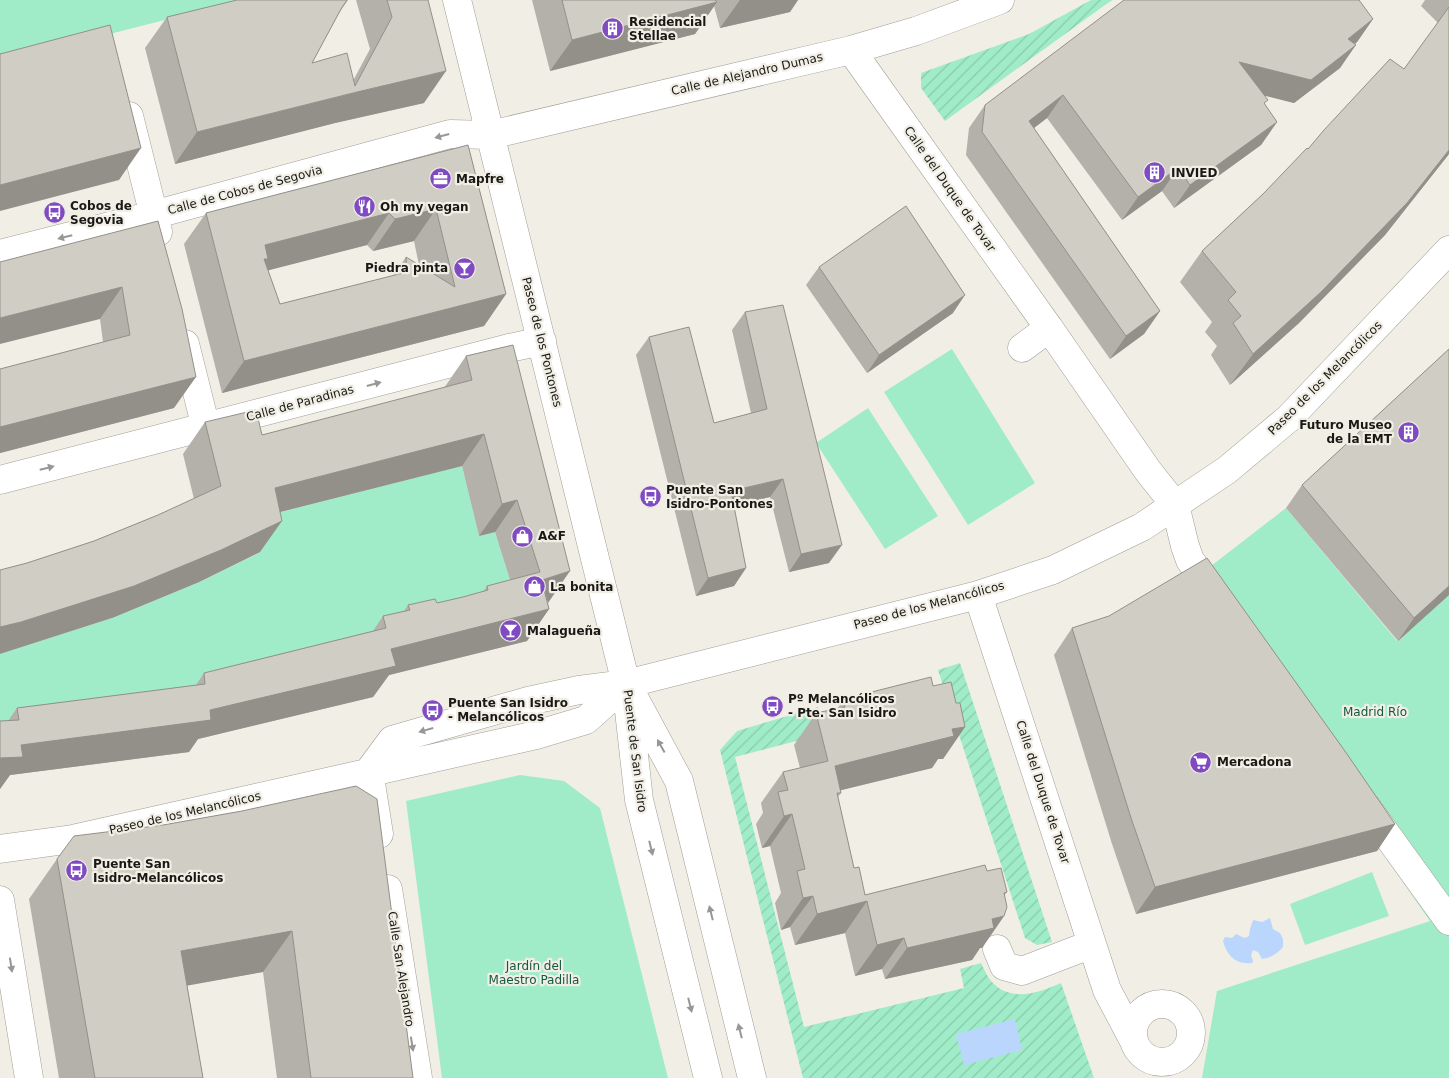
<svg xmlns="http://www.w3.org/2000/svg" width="1449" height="1078" font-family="'DejaVu Sans',sans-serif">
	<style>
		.park { fill: #a0ecc8 }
		.garden { fill: url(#garden-furrows) }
		.water { fill: #bbd6fd }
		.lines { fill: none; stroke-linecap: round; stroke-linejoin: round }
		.minor-casing { stroke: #a09e95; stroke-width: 29 }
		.minor { stroke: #fff; stroke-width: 28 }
		.wall { fill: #b3b1a9; fill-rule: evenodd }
		.shaded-wall { fill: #929089 }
		.building { fill: #d0cec4; stroke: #929089; fill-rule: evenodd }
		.oneway { fill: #989796 }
		.labels { text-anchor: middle; stroke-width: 4.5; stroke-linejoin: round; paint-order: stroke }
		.poi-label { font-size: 12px; font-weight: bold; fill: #191815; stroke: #f1eee5; text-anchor: start }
		.street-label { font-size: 12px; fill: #191815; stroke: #f1eee5 }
		.park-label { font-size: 12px; fill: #13593f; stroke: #f1eee5 }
	</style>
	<defs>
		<pattern id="garden-furrows" width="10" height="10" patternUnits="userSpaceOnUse" patternTransform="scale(1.25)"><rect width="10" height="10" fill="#a0ecc8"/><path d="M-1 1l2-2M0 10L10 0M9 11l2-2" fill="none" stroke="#89caab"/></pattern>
	</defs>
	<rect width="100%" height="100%" fill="#f1eee5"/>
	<path class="park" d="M0,0H243L0,62Z
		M952,349L1035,483L968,525L884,392Z
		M868,408L938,516L885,549L816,443Z
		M462,466L479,536L495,532L519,609L0,739V654L112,618L199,582L259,553L252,519Z
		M1286,508L1397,641L1449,595V1078H1202L1217,991L1430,921L1193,580Z
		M520,775L564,781L600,808L668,1078H442L406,801Z
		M1372,872L1389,916L1305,945L1290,904Z"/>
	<path class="garden" d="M1091,0H1112L945,121L921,88V73L1029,34Z
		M960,663L1052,942L1037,945L1025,938L938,670Z
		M818,707L823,726L819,735L735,757L804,1027L964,988L960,969L981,963C984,969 987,976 991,981C1010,1003 1039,993 1061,983L1094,1078H803L720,750L737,731Z"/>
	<path class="water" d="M1270,918L1273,929L1280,933L1283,939V947C1278,953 1271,958 1262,959L1258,952L1253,950L1251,955L1253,961L1252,963C1236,965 1227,956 1223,941L1225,937L1232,938L1236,934C1241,936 1244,940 1249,936L1250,929L1253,920L1262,922Z
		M1015,1019L1022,1050L964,1065L956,1034Z"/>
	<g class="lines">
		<defs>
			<path id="minor" d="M457,0L626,684L639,800L708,1078
				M851,50L1049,328L1022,348
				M129,116L158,232
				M0,254L153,215L450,134L490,135L851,50L916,31L1000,0
				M1049,328L1148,471L1175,505L1185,546L1190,560L1216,596
				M185,344L206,428
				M0,480L509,348L542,341
				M978,595L1107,990L1135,1043
				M632,694L679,781L752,1078
				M369,771L392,740L528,701L579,690L626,684L978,595L1053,570L1142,527L1227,470L1289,418L1449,250
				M369,771L379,834
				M1366,806L1449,921
				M0,849L73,839L536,735L586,720L626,684
				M388,889L418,1078
				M0,900L29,1078
				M997,949L1004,966L1022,971L1092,944
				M1133 1033a29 29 0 1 1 58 0a29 29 0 1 1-58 0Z"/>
		</defs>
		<use href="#minor" class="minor-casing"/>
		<use href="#minor" class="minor"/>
	</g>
	<path class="wall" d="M348,0L339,13L312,63L354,79L370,49L356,0H428L424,103L335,123L175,164L145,48L167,17Z
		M532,0H798L790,12L720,28L714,6L695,34L550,71Z
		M1425,0H1449V154L1385,235L1299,323L1230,385L1211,355L1217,346L1205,332L1212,322L1180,282L1202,251L1263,194L1308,149L1404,69L1438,23L1421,6Z
		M1373,19L1357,42L1355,44L1340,68L1294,103L1264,95L1265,105L1277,122L1261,145L1174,208L1162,191L1122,220L1047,118L1034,128L1160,311L1144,334L1110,359L966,155L969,128L985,105Z
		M468,145L506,294L484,326L222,393L184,244L206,213ZM414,241L419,265L406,257L393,276L280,304L268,270L367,245L373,251Z
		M158,221L174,408L0,453V369L103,342L100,319Z
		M819,267L953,313L867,373L806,285Z
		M745,312L829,563L789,572L770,497L734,506L746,568L734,586L696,596L636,355L649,337L714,423L751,413L732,330Z
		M513,345L548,603L549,609L527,641L389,675L373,697L198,739L189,752L10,775L0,789V721H8L17,708L196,685L204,673L373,631L383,616L404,611L408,605L437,603L483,592L487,586L510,580L495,532L479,536L462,466L280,512L260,552L199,582L112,618L27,563L94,541L158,515L194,499L183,454L205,422L262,435L444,388L466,356Z
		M1449,349V595L1398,641L1286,508L1302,485Z
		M1072,628L1395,824L1377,851L1136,914L1112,844L1054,655Z
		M933,686L956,703L965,727L943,759H938L932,768L841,790V793L838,797L854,868L865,895L987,871L1007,892L1004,896V916L982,948H980L972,960L885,979L882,969L855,976L845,933L795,945L790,927L781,930L775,903L781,893L770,846L762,848L756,824L763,813L761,803L783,772L800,768L794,745L816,713L837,709L844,699Z
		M242,811L413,1078H277L263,972L187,985L203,1078H59L29,899L57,859L163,825Z"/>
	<path class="shaded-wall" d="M740,0H798L790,12L720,28Z
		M717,2L695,34L550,71L572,40Z
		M1373,19L1357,42L1332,62L1348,39Z
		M1356,45L1340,68L1294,103L1223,85L1239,62Z
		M446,71L424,103L335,123L175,164L197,132L357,92Z
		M1063,95L1047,118L1013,144L1029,121Z
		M1277,122L1261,145L1174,208L1190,185Z
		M141,148L119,180L0,211V185Z
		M1449,150V154L1385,235L1299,323L1230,385L1253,354Z
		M1178,168L1162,191L1122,220L1138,197Z
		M436,209L414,241L373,251L395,219Z
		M389,213L367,245L258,273L265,245Z
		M122,287L100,319L0,344V318Z
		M506,294L484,326L222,393L244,361Z
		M965,295L953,313L867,373L879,355Z
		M1160,311L1144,334L1110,359L1126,336Z
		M196,377L174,408L0,453V427Z
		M484,434L462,466L252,519L275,488Z
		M783,479L770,497L718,509L731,491Z
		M517,500L495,532L479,536L502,504Z
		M282,521L260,552L199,582L112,618L0,654V627Z
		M842,545L829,563L789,572L801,554Z
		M746,568L734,586L696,596L708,578Z
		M570,571L548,603L542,580Z
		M1449,586V595L1398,641L1414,618Z
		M549,609L527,641L389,675L373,697L198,739L189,752L10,775L0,789V758L21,745L210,710L391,649Z
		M965,727L943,759H938L932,768L813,797L835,766L952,729Z
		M792,814L770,846L762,848L784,816Z
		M1395,824L1377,851L1136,914L1155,887Z
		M813,896L790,927L781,930L803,898Z
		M867,901L845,933L795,945L817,914Z
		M1004,916L982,948H980L972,960L885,979L907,948L992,919Z
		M292,931L263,972L152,992L181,951Z
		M904,938L882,969L855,976L877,945Z"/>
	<path class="building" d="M237,0H347L341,9L312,63L347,53L355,86L392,17L387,0H428L446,71L357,92L197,132L167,17Z
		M562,0H715L717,2L572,40Z
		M1124,0H1359L1373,19L1348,39L1356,45L1311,80L1239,62L1268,100L1264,103L1277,122L1190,185L1178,168L1138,197L1063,95L1029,121L1160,311L1126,336L982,132L985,105Z
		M1449,7V150L1407,203L1321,292L1253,354L1233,323L1241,316L1228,300L1236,292L1202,251L1263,194L1307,148L1308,149L1324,130L1390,59L1404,69Z
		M110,25L141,148L0,185V54Z
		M468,145L506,294L244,361L206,213ZM436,209L455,287L406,257L407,272L280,304L264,259H268L265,245L389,213L395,219Z
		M906,206L965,295L879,355L819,267Z
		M158,221L182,309L196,377L0,427V369L130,335L122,287L0,318V262Z
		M783,305L842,545L801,554L783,479L731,491L746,568L708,578L649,337L689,327L714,423L767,409L745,312Z
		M513,345L570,571L542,580L541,578L549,609L391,649L396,666L210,710L211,720L21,745L23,757L0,758V721L19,720L17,708L205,684L204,673L386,628L383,616L410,610L408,605L435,599L437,603L463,597L488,590L487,586L540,572L517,500L502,504L484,434L275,488L282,521L221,550L134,586L21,622L0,627V570L27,563L94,541L158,515L221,486L205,422L256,410L262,435L472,380L466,356Z
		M1449,349V586L1414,618L1302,485Z
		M1207,558L1347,754L1395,824L1155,887L1131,818L1072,628L1109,616Z
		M931,677L933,686L951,682L956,703H960L965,727L952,729L954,736L835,766L841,793H837L854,868L859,867L865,895L985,865L987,871L1001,868L1007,892L1004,893L1007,907L1004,916L992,919L994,928L907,948L904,938L877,945L867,901L817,914L813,896L803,898L797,871L805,869L792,814L784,816L778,792L788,790L783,772L828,761L816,713L845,707L844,699Z
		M356,786L377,799L413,1078H311L292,931L181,951L203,1078H95L57,859L74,836L163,825L242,811Z"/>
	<defs><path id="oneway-solid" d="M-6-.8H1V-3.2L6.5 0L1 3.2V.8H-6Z" transform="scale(1.25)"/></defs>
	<g class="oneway">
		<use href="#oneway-solid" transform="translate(442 136) rotate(165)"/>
		<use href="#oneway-solid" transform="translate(65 237) rotate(166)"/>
		<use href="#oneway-solid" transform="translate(374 384) rotate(-15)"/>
		<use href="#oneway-solid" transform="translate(47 468) rotate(-14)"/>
		<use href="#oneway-solid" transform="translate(426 730) rotate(164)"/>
		<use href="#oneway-solid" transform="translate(661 746) rotate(-119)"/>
		<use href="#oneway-solid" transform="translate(651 848) rotate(76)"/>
		<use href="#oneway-solid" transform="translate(711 913) rotate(-104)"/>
		<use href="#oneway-solid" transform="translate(11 965) rotate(81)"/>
		<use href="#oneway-solid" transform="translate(690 1005) rotate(76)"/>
		<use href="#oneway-solid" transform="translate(740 1031) rotate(-104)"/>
		<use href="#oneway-solid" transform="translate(412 1044) rotate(81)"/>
	</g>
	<defs>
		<symbol id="building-disc" viewBox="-11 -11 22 22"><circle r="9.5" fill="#7f4ac2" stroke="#f1eee5"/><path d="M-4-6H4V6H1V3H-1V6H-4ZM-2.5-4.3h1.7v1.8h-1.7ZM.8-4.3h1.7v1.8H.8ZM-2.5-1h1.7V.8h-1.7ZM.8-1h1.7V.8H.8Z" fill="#fff"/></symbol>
		<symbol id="office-disc" viewBox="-11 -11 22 22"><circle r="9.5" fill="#7f4ac2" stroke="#f1eee5"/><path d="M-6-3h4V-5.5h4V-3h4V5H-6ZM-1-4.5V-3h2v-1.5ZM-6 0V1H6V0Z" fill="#fff"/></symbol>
		<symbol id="restaurant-disc" viewBox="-11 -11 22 22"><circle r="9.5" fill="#7f4ac2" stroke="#f1eee5"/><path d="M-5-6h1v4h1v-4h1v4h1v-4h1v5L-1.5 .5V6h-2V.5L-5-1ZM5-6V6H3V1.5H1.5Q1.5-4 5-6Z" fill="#fff"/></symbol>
		<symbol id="bus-disc" viewBox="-11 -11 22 22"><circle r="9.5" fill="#7f4ac2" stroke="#f1eee5"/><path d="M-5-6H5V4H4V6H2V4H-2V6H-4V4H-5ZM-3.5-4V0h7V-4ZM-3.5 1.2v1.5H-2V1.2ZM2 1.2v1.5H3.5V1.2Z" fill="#fff"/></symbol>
		<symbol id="bar-disc" viewBox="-11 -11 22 22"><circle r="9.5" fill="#7f4ac2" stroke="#f1eee5"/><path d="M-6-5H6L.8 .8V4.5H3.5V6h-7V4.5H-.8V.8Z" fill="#fff"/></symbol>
		<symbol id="shop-disc" viewBox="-11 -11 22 22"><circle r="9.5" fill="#7f4ac2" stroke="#f1eee5"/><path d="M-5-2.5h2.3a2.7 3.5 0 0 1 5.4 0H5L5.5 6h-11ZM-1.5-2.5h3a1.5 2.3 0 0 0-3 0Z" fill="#fff"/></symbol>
		<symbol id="supermarket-disc" viewBox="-11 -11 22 22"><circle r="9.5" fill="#7f4ac2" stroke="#f1eee5"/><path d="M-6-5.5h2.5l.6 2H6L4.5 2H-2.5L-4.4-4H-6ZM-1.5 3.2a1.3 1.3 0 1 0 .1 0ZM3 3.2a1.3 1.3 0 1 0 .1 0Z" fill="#fff"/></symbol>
	</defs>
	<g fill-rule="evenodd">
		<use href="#building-disc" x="600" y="16" width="25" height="25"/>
		<use href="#building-disc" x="1142" y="160" width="25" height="25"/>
		<use href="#office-disc" x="428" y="166" width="25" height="25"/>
		<use href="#restaurant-disc" x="352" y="194" width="25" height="25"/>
		<use href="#bus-disc" x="42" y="200" width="25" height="25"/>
		<use href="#bar-disc" x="452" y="256" width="25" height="25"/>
		<use href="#building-disc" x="1396" y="420" width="25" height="25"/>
		<use href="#bus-disc" x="638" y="484" width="25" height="25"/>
		<use href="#shop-disc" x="510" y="524" width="25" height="25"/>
		<use href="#shop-disc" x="522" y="574" width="25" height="25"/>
		<use href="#bar-disc" x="498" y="618" width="25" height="25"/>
		<use href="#bus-disc" x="760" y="694" width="25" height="25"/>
		<use href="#bus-disc" x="420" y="698" width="25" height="25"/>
		<use href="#supermarket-disc" x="1188" y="750" width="25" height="25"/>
		<use href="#bus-disc" x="64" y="858" width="25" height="25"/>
	</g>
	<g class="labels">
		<g class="poi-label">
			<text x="629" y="26">Residencial<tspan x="629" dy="14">Stellae</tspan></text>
			<text x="1171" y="177">INVIED</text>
			<text x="456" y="183">Mapfre</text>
			<text x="70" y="210">Cobos de<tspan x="70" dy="14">Segovia</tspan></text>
			<text x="380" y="211">Oh my vegan</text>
			<text x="448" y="272" text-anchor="end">Piedra pinta</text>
			<text x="1392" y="429" text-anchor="end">Futuro Museo<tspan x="1392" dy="14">de la EMT</tspan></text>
			<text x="666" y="494">Puente San<tspan x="666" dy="14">Isidro-Pontones</tspan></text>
			<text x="538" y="540">A&amp;F</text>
			<text x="550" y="591">La bonita</text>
			<text x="527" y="635">Malagueña</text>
			<text x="788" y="703">Pº Melancólicos<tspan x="788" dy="14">- Pte. San Isidro</tspan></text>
			<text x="448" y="707">Puente San Isidro<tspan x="448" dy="14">- Melancólicos</tspan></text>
			<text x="1217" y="766">Mercadona</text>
			<text x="93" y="868">Puente San<tspan x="93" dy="14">Isidro-Melancólicos</tspan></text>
		</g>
		<g class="street-label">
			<text transform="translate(747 74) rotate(-13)" y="4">Calle de Alejandro Dumas</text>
			<text transform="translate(950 189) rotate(55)" y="4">Calle del Duque de Tovar</text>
			<text transform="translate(245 190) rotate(-15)" y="4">Calle de Cobos de Segovia</text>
			<text transform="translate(542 342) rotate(76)" y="4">Paseo de los Pontones</text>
			<text transform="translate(1325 378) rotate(-45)" y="4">Paseo de los Melancólicos</text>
			<text transform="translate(300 403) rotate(-15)" y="4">Calle de Paradinas</text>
			<text transform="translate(929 605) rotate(-15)" y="4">Paseo de los Melancólicos</text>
			<text transform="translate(635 751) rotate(83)" y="4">Puente de San Isidro</text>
			<text transform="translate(1043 792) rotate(72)" y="4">Calle del Duque de Tovar</text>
			<text transform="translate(185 813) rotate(-13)" y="4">Paseo de los Melancólicos</text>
			<text transform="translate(401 969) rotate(81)" y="4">Calle San Alejandro</text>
		</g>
		<g class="park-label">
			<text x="1375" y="716">Madrid Río</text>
			<text x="534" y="970">Jardín del<tspan x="534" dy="14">Maestro Padilla</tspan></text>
		</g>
	</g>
</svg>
